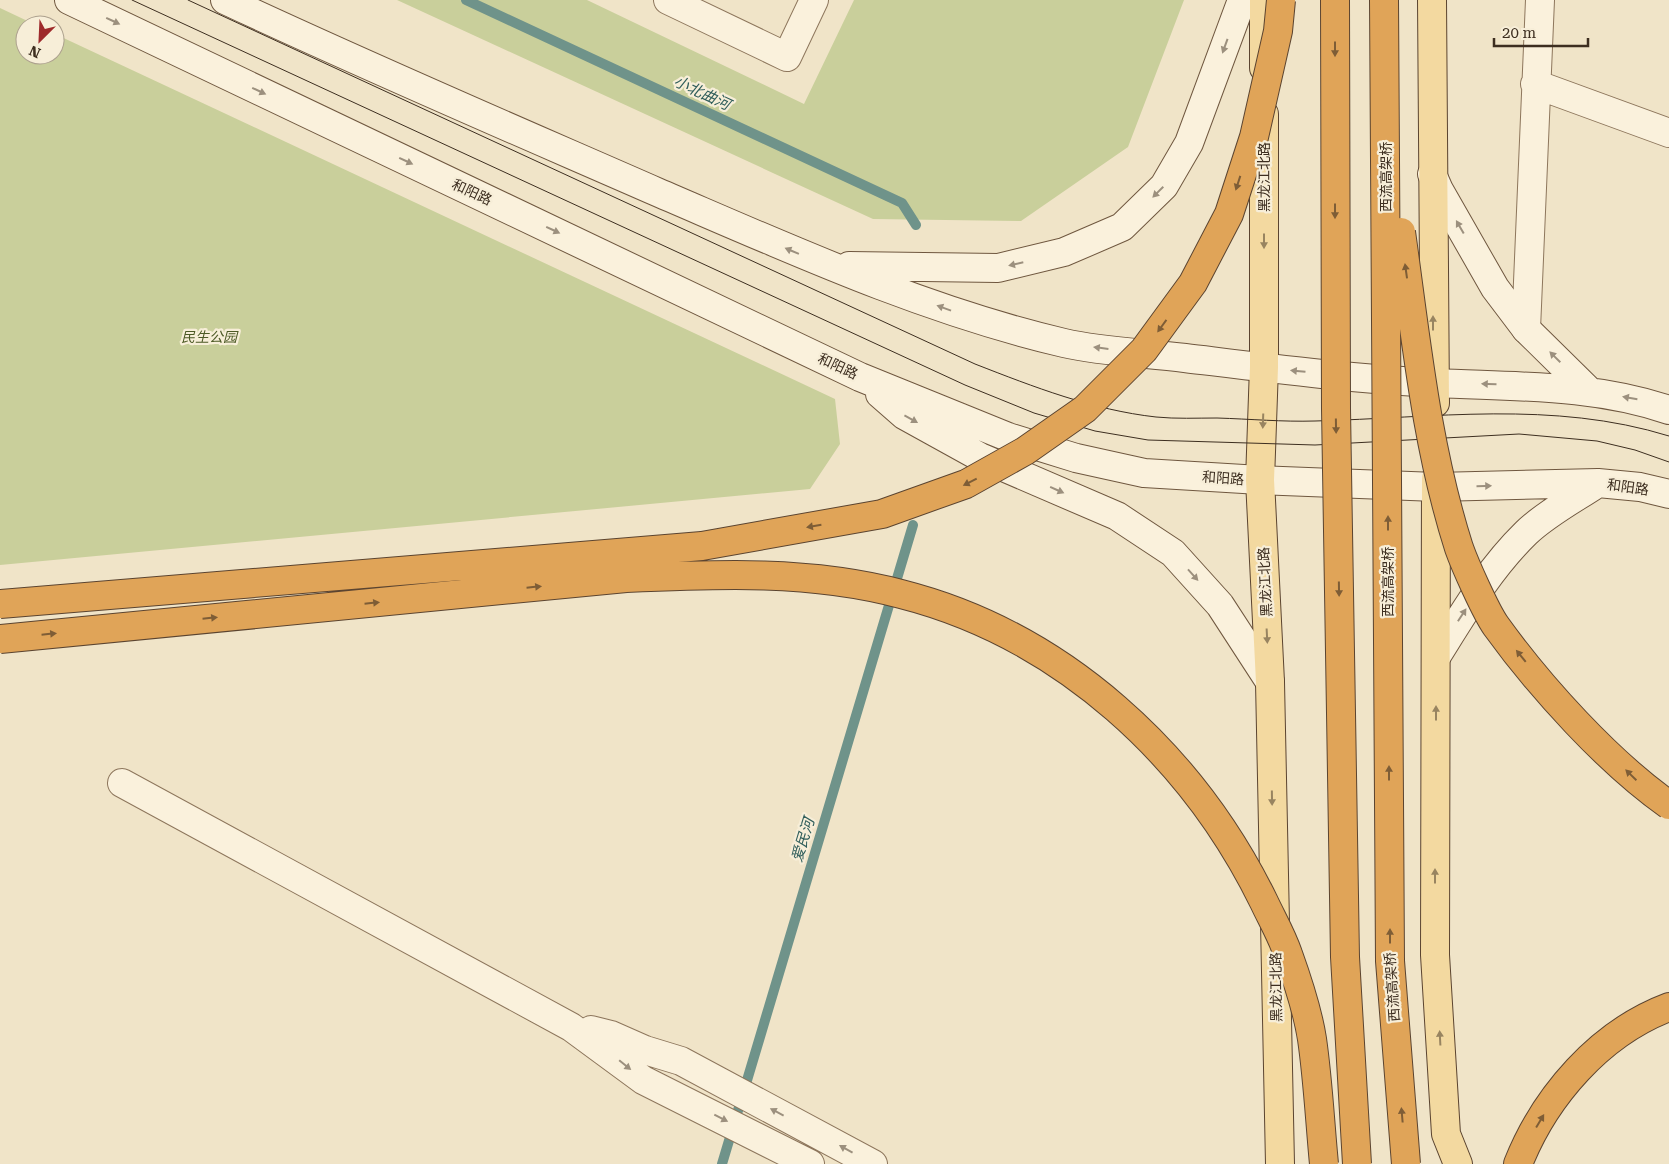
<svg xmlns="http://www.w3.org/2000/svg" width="1669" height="1164" font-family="'Roboto Serif','Noto Sans SC',serif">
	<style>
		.green { fill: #c9cf9b }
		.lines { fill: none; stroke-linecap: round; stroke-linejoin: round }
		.stream { stroke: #6f938a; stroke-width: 10 }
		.street-casing { stroke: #8d765c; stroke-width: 30 }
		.secondary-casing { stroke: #6f573f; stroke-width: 30 }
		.primary-casing { stroke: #5b4430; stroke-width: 30 }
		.highway-casing { stroke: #5b4430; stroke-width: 30 }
		.street { stroke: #faf1dc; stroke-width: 28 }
		.secondary { stroke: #faf1dc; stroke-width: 28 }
		.primary { stroke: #f3d9a0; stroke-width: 28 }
		.highway { stroke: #e0a458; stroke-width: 28 }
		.tram { stroke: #3d2e20; stroke-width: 1 }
		.highway-bridge-casing { stroke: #5b4430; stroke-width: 30; stroke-linecap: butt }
		.highway-bridge { stroke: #e0a458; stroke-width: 28 }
		.oneway { fill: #9c907e }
		.oneway2 { fill: #7e5d36 }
		.oneway3 { fill: #988460 }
		.labels { text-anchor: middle; stroke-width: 4.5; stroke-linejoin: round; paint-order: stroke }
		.street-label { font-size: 14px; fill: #3d2e20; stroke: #f7eed8 }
		.park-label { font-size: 14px; font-style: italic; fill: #4d5a26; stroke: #f7eed8 }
		.water-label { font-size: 15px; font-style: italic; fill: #2f5d5a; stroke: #f7eed8 }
	</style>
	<rect width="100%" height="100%" fill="#f0e4c8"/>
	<path class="green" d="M397,0H587L804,104L854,0H1184L1128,147L1021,221L873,219Z
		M0,8L36,25H25V55H55V34L835,399L840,444L810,489L0,565Z"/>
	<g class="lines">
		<path class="stream" d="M466,0L902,203L916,225
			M722,1164L913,525"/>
		<defs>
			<path id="street" d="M668,0L787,57L814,0
				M1535,84L1669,133
				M1526,329L1540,0
				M122,783L571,1027L643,1080L810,1164
				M591,1030L611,1035L645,1050L681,1061L873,1164"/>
			<path id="secondary" d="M69,0L860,377L1008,437L1076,458L1144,473L1260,480L1436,487L1598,483L1640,487L1669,494
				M225,0C368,67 513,129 657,192C790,249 923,310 1064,343C1103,352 1145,353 1185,358C1268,368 1352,379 1435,383C1514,387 1593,384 1669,410
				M1432,174L1439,190L1495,288L1526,329L1590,392
				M849,266L998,268L1064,252L1122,227L1164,186L1189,143L1242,0
				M880,394L904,415L980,457L1117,516L1173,553L1220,605L1270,682
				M1436,657C1463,614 1489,569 1526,533C1547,513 1574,499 1598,483"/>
			<path id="primary" d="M1432,0L1435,403
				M1264,68V0
				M1264,114V367L1260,480L1270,682L1280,1164
				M1436,479L1435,955L1446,1134L1458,1164"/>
			<path id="highway" d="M1518,1164C1545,1096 1600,1033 1669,1007"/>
		</defs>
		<use href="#street" class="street-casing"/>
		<use href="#secondary" class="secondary-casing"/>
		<use href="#primary" class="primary-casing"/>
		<use href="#highway" class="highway-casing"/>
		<use href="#street" class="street"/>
		<use href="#secondary" class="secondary"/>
		<use href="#primary" class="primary"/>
		<use href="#highway" class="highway"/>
		<path class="tram" d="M132,0L965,385L1034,413L1095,431L1148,440L1315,445L1519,434L1597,441L1635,450L1669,462
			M188,0L975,364C1034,387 1093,410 1156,417C1176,419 1197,418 1217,418C1250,419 1283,422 1315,421C1434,418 1553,400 1669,436"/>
		<defs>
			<path id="highway-bridge" d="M1335,0L1336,409L1345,957L1357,1164
				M1384,0L1390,961L1406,1164
				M1401,232C1416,338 1426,445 1459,548C1465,565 1486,612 1496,626C1540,687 1608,762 1669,805
				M0,604L702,546L882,514L966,484L1025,451L1085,409L1144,350L1193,283L1229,214L1254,137L1278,31L1281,0
				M0,639L626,578C718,574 811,570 901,594C1062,635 1192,755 1264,902C1272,919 1282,936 1288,954C1297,979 1308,1013 1312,1039C1318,1080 1320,1123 1324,1164"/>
		</defs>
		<use href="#highway-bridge" class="highway-bridge-casing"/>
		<use href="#highway-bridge" class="highway-bridge"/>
	</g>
	<defs><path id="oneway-solid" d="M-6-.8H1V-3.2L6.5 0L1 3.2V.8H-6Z" transform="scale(1.25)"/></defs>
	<g class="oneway">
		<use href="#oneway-solid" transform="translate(113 21) rotate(25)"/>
		<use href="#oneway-solid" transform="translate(1225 46) rotate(110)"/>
		<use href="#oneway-solid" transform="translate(259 91) rotate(25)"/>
		<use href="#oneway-solid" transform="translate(406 161) rotate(25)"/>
		<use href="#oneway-solid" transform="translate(1158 192) rotate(135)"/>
		<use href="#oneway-solid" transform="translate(1460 227) rotate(-120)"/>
		<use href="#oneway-solid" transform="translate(553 230) rotate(25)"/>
		<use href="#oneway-solid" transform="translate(792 251) rotate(-157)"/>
		<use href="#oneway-solid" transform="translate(1016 264) rotate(167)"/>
		<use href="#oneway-solid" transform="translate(944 308) rotate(-160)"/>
		<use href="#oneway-solid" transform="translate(1101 348) rotate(-173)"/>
		<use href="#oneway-solid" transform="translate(1555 357) rotate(-135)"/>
		<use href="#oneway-solid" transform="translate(1298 371) rotate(-175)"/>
		<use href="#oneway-solid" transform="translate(1489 384) rotate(-178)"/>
		<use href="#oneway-solid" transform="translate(1630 398) rotate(-170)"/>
		<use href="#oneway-solid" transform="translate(911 419) rotate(29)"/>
		<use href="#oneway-solid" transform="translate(1484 486) rotate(-1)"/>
		<use href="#oneway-solid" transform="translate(1057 490) rotate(24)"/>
		<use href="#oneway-solid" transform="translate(1193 575) rotate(48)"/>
		<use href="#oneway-solid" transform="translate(1462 615) rotate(-57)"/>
		<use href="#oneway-solid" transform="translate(625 1065) rotate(39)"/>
		<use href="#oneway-solid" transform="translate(777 1112) rotate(-152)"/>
		<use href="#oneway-solid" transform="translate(721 1118) rotate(27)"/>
		<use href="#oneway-solid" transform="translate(846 1149) rotate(-151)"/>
	</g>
	<g class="oneway2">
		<use href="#oneway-solid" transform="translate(1335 49) rotate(90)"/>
		<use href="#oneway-solid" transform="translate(1238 183) rotate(108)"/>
		<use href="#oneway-solid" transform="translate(1335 211) rotate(90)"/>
		<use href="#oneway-solid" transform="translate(1406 271) rotate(-98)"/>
		<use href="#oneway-solid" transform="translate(1162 326) rotate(126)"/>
		<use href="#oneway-solid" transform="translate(1336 426) rotate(89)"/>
		<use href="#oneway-solid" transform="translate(970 482) rotate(153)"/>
		<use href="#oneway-solid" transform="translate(1388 523) rotate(-90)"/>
		<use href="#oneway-solid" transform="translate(814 526) rotate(170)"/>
		<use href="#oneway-solid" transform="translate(534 587) rotate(-6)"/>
		<use href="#oneway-solid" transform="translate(1339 589) rotate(89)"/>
		<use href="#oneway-solid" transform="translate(372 603) rotate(-6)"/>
		<use href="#oneway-solid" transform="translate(210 618) rotate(-6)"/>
		<use href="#oneway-solid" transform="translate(49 634) rotate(-6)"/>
		<use href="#oneway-solid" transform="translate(1521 656) rotate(-129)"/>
		<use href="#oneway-solid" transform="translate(1389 773) rotate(-90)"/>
		<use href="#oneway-solid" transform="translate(1631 775) rotate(-136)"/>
		<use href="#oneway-solid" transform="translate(1390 936) rotate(-90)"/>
		<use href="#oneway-solid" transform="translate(1402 1115) rotate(-95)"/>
		<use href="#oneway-solid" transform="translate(1540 1121) rotate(-59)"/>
	</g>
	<g class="oneway3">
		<use href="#oneway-solid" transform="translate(1264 241) rotate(90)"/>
		<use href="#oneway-solid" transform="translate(1433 323) rotate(-90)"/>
		<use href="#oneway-solid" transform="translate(1263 421) rotate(92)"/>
		<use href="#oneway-solid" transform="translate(1267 636) rotate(87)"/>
		<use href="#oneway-solid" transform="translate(1436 713) rotate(-90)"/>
		<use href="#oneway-solid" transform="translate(1272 798) rotate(89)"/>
		<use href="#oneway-solid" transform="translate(1435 876) rotate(-90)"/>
		<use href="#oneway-solid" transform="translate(1440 1038) rotate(-93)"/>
	</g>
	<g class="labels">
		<g class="street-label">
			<text transform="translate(1264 177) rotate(-90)" y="5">黑龙江北路</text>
			<text transform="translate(1386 177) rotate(-90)" y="5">西流高架桥</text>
			<text transform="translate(472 192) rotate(25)" y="5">和阳路</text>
			<text transform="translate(838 366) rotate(25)" y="5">和阳路</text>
			<text transform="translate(1223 478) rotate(4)" y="5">和阳路</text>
			<text transform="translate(1628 487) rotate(8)" y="5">和阳路</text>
			<text transform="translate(1265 582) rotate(-93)" y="5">黑龙江北路</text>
			<text transform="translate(1388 582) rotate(-90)" y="5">西流高架桥</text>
			<text transform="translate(1276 987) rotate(-91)" y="5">黑龙江北路</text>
			<text transform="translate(1392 987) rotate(-94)" y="5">西流高架桥</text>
		</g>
		<g class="park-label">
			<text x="209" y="342">民生公园</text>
		</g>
		<g class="water-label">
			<text transform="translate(702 93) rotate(25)" y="5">小北曲河</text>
			<text transform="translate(803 840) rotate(-73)" y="5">爱民河</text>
		</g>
	</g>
	<g transform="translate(40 40) rotate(204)"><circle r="24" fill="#f7eed8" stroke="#ada18e"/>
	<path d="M0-4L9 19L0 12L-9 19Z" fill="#9e2a2b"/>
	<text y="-8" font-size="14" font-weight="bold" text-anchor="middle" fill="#3d2e20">N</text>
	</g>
	<path d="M1494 38v8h94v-8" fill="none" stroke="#3d2e20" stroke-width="2.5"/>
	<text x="1502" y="38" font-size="15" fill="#3d2e20" stroke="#f7eed8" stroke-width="4" paint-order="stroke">20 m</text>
</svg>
